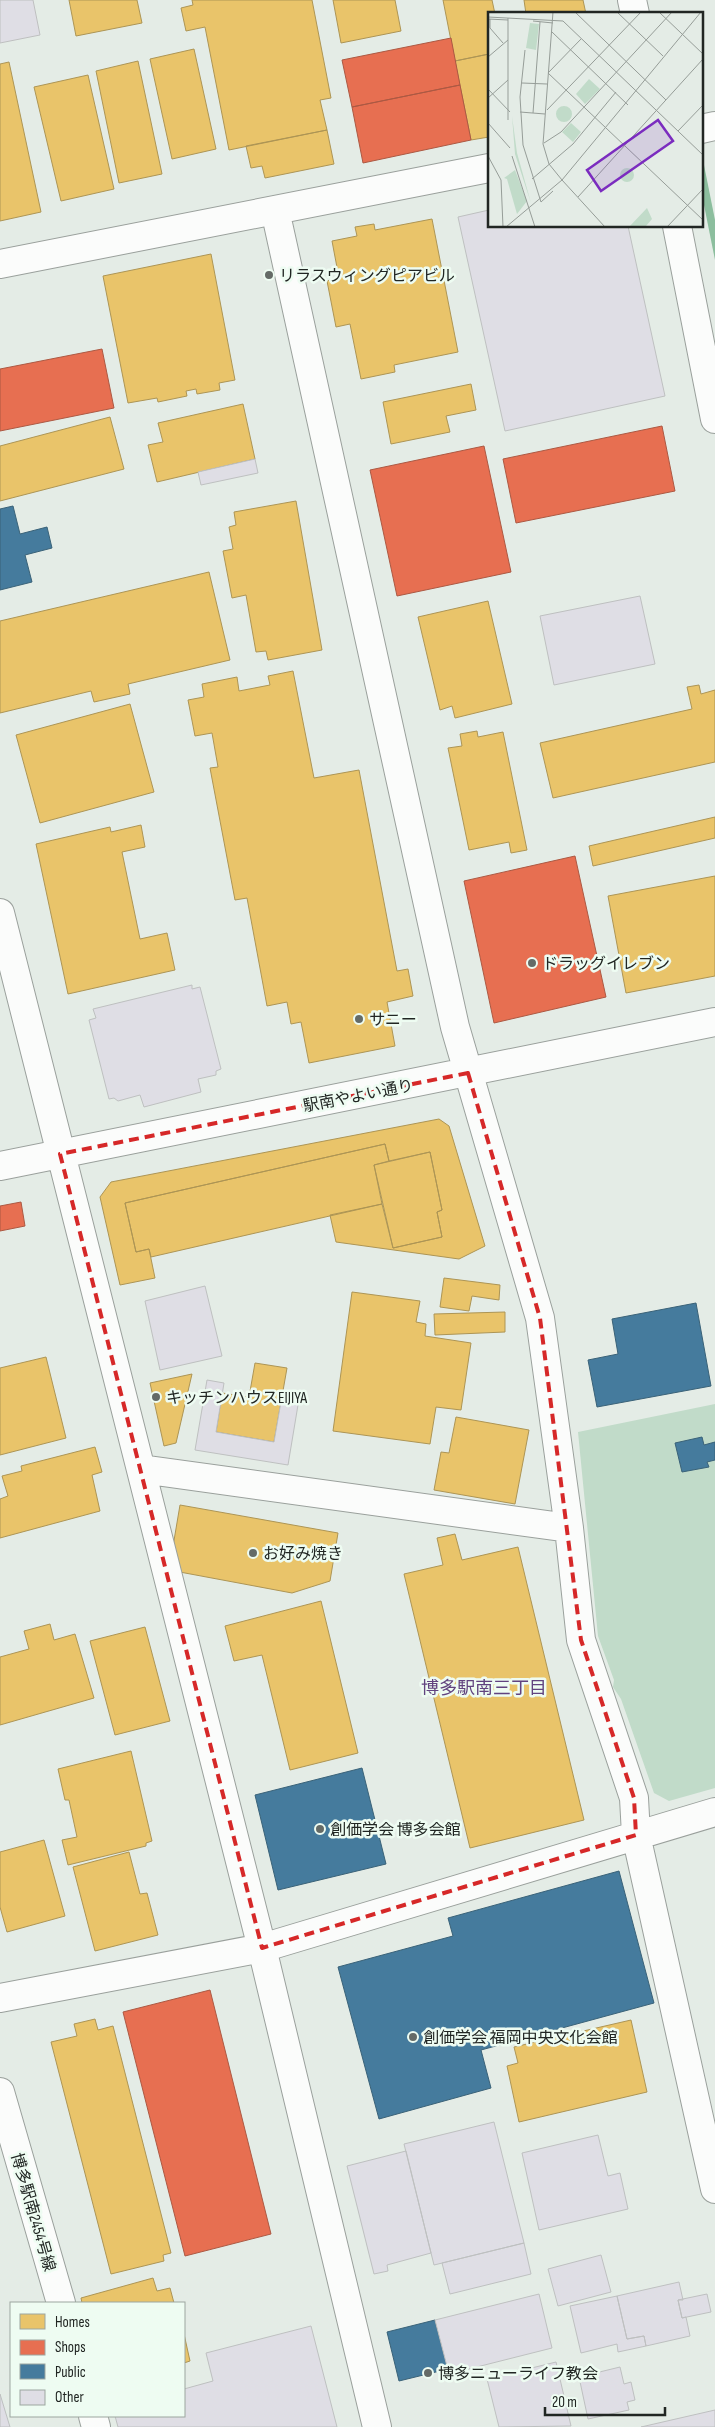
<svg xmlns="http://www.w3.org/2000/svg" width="715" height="2427" font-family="'Sofia Sans Condensed','Noto Sans JP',sans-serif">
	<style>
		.green { fill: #c1dbc9 }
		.water { fill: #8cbe9e }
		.homes { fill: #e9c46a; stroke: #ad9555 }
		.shops { fill: #e76f51; stroke: #ac5943 }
		.public { fill: #457b9d; stroke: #3a6278 }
		.building { fill: #dfdee5; stroke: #bec0c0 }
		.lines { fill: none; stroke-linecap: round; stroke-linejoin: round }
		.minor-casing { stroke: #9aa09c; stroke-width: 30 }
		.minor { stroke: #fbfcfb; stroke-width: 28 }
		.marked { fill: none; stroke: #d62828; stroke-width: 4; stroke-dasharray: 10 6; stroke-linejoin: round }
		.poi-dot { fill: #656b67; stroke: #eefcf2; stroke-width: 2 }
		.labels { text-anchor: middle; stroke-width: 5; stroke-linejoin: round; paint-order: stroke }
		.poi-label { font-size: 16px; fill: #212623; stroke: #eefcf2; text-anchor: start }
		.street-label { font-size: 16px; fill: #212623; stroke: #eefcf2 }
		.neighbourhood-label { font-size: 18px; fill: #61437f; stroke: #eefcf2 }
		.inset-road { fill: none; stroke: #969d98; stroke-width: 1 }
		.view { fill: #7b2cbf; fill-opacity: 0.15; stroke: #7b2cbf; stroke-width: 2.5 }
		.inset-edge { fill: none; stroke: #212623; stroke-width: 2.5 }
	</style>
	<rect width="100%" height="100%" fill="#e4ece6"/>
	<path class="green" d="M715,1404V1788L669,1801L654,1793L621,1699L613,1687L614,1680L598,1636L578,1432Z"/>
	<path class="water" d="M701,150L715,220V260L701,190Z"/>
	<path class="homes" d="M69,0H137L142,23L76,36Z
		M192,0H312L331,98L320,100L327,130L229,150L205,27L186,31L181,8L193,5Z
		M333,0H395L401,31L341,43Z
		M443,0H492L495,14H489V54L455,61Z
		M524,0H583L586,14H526Z
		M194,49L216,149L172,159L150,59Z
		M489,54V137L471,140L455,61Z
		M138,61L162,174L119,183L96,71Z
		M9,62L41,212L0,221V64Z
		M88,75L114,189L61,201L34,87Z
		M327,130L334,164L265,178L262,166L251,168L246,146Z
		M432,219L458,352L394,365L395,372L361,379L350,324L336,327L327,281L339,278L332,241L357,236L355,227L374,224L375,230Z
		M211,254L235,380L219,383L220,390L197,394L196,389L186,391L187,396L158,402L157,398L128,403L103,276Z
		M471,384L476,410L446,416L450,432L391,444L383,402Z
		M243,404L255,459L157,482L148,445L163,442L158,423Z
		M110,417L124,469L0,501V446Z
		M296,501L322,650L268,660L266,651L256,652L246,595L232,598L223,551L233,549L229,527L236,525L234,512Z
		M209,572L230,660L128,684L130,694L94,702L91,691L0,713V621Z
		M488,601L512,704L455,718L452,706L440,710L418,617Z
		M293,671L314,778L359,770L397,971L408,969L413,996L387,1002L395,1046L309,1063L301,1022L291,1024L287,1002L267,1006L247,898L235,900L210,768L218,767L212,733L195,736L188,700L204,697L202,684L237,677L239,691L270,685L268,676Z
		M699,685L701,694L715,690V762L553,798L540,743L692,709L687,687Z
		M130,704L154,792L40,823L16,735Z
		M477,731L478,737L503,732L527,850L511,853L509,842L469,850L448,748L462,746L460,734Z
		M715,817V838L593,866L589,846Z
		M141,825L145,847L122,852L140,939L167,933L175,970L68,994L36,844L110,827L111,832Z
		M715,876V976L626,993L608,896Z
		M439,1119L449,1126L485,1246L459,1259L336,1242L330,1215L382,1204L393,1248L442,1237L437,1212L442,1210L430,1152L389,1161L385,1144L125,1203L136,1252L149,1249L155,1278L120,1285L100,1197L111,1182Z
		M385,1144L389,1161L374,1165L382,1204L151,1257L149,1249L136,1252L125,1203Z
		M430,1152L442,1210L437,1212L442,1237L393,1248L374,1165Z
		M444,1278L500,1285L499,1300L472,1296L469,1311L440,1307Z
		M352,1292L420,1301L416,1322L426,1324L425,1336L471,1343L461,1410L436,1407L430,1444L333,1431Z
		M505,1312V1332L435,1335L434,1314Z
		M46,1357L66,1438L0,1455V1368Z
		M255,1363L287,1368L274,1442L216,1432L222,1393L249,1397Z
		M192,1374L176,1443L164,1446L150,1383Z
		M456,1417L529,1430L515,1504L434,1490L441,1452L449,1453Z
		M95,1447L102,1472L92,1475L100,1511L0,1538V1499L8,1496L2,1476L22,1471L21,1466Z
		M180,1505L338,1533L330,1581L292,1593L169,1570Z
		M455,1534L462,1560L518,1547L584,1820L470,1848L404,1574L443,1565L437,1538Z
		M321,1601L358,1753L290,1770L262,1655L234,1661L225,1626Z
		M50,1624L54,1640L75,1634L94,1698L0,1725V1657L29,1649L24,1631Z
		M145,1627L170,1721L115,1735L90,1641Z
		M131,1751L152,1841L146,1843V1846L68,1865L62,1840L77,1837L69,1800H65L58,1769Z
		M44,1840L65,1916L7,1932L0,1907V1852Z
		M129,1852L140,1894L147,1893L158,1935L95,1951L73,1867Z
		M95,2019L98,2030L113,2026L171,2253L163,2255L164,2261L111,2274L51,2042L77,2036L74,2024Z
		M631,2020L647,2092L519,2122L507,2066L518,2063L514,2047Z
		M153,2278L157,2291L170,2288L174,2303H82L81,2298Z
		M184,2334L190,2361L184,2363Z"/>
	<path class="shops" d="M451,38L460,85L352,107L342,60Z
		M460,85L471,140L363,163L352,107Z
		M102,349L114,408L0,431V369Z
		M662,426L675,491L516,523L503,459Z
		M484,446L511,572L397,596L370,470Z
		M575,856L606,997L494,1023L464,881Z
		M21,1202L25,1226L0,1231V1206Z
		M210,1990L271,2234L185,2256L123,2012Z"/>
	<path class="public" d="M13,506L20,534L47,527L52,548L25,555L32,582L0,590V509Z
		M696,1303L711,1386L597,1407L588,1360L618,1354L612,1319Z
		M702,1437L704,1445L715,1442V1460L707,1462L709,1467L682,1472L675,1443Z
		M362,1768L386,1864L278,1890L255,1795Z
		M619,1871L654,2003L481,2050L491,2088L379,2119L338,1967L453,1936L448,1918Z
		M435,2320L448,2369L399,2381L387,2332Z"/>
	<path class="building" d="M0,0H33L40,35L0,43Z
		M489,210V226H628L665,396L505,431L458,217Z
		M255,459L258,473L201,485L198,472Z
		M640,596L655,664L554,685L540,616Z
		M192,985V989L200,987L221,1069L216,1071V1075L198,1079L201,1092L144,1107L140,1095L118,1101L114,1098L109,1099L89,1020L96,1018L93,1009Z
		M205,1286L222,1356L160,1370L145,1301Z
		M207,1380L224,1383L216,1432L274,1442L282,1396L299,1399L288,1465L195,1450Z
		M494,2122L524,2243L434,2265L404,2144Z
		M598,2135L608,2176L620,2173L628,2209L539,2230L522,2153Z
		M406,2151L431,2253L387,2265L388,2271L374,2274L347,2166Z
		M524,2243L531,2274L450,2294L442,2263Z
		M601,2255L611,2292L558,2306L548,2269Z
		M679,2282L683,2300H678L682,2318L686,2317L690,2336L646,2346L644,2336L627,2339L617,2296Z
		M539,2294L552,2348L449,2374L435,2320Z
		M707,2294L711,2312L682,2318L678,2300Z
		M617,2296L627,2339L644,2336L646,2346L618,2352L617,2344L581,2353L570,2306Z
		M311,2326L337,2427H118L115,2416H184V2389L213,2381L206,2353Z
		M556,2362L571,2426L499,2427L487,2379Z
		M620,2367L624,2384L631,2382L635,2400L627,2402L629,2410L588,2419L579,2377Z
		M0,2394L10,2427H0Z
		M715,2410V2427H641Z"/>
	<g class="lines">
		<defs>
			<path id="minor" d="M632,0L635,14
				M701,129L715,126
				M275,210L455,1027L540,1318L569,1528L581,1640L634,1798L636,1835L715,2189
				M677,226L715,419
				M0,264L489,168
				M0,913L262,1948L377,2427
				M0,1166L715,1022
				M141,1469L569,1528
				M0,1998L262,1948L715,1812
				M0,2092L61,2303
				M93,2416L96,2427"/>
		</defs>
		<use href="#minor" class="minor-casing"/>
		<use href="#minor" class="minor"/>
	</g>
	<path class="marked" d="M468,1073L540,1318L581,1640L634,1798L636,1835L262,1948L60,1154Z"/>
	<g class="poi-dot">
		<circle cx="269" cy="275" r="5"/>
		<circle cx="532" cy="963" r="5"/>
		<circle cx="359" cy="1019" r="5"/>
		<circle cx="156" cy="1397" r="5"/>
		<circle cx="253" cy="1553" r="5"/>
		<circle cx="320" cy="1829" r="5"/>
		<circle cx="413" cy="2037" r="5"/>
		<circle cx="428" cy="2373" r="5"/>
	</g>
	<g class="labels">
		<g class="poi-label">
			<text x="279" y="281">リラスウィングピアビル</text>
			<text x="542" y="969">ドラッグイレブン</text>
			<text x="369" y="1025">サニー</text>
			<text x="166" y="1403">キッチンハウスEIJIYA</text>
			<text x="263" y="1559">お好み焼き</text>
			<text x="330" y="1835">創価学会 博多会館</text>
			<text x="423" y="2043">創価学会 福岡中央文化会館</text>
			<text x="438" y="2379">博多ニューライフ教会</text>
		</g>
		<g class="street-label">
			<text transform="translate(358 1095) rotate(-11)" y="6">駅南やよい通り</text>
			<text transform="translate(34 2212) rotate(74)" y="6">博多駅南2454号線</text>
		</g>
		<g class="neighbourhood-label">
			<text x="484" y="1694">博多駅南三丁目</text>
		</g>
	</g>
	<g transform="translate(488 12)">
		<rect width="215" height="215" fill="#e4ece6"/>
		<path d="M42,11L51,12L48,38L38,36ZM101,67L112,77L97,92L88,82ZM68 102a8 8 0 1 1 16 0a8 8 0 1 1-16 0ZM24,104L29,141L43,191L27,142ZM83,111L93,120L85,130L74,120ZM132 163a7 7 0 1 1 14 0a7 7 0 1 1-14 0ZM27,158L39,189L29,202L19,167L16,166ZM159,196L164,207L158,214L141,215Z" fill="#c1dbc9"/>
		<path class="inset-road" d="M87,0L178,88M129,0L175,44M171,0L215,42M0,5L75,9L215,143M20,6V108M0,7L20,8M2,7V16L15,31M45,9L65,11M64,20L140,93M93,27L60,61L215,208M37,38L32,85L35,133L53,190L65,179M0,45L20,28M34,71L59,72M0,77L22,100M0,86L20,68M59,98L153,0M32,100L57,102M45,101L52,10M0,111L22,136M190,119L215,93M56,131L73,120L184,0M0,144L13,168L15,215M24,144L47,215M44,167L85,132L128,80M90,185L215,47M18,215L74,168L61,152L55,132L65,0M117,215L74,168L213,0M179,215L215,177"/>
		<path class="view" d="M170,108L185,129L113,179L99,158Z"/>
		<rect width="215" height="215" class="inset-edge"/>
	</g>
	<rect x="10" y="2302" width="175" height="115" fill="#eefcf2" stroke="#9ca69f"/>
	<rect x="20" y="2314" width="25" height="15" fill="#e9c46a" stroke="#9ca69f"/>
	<text x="55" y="2327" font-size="15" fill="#212623">Homes</text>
	<rect x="20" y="2340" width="25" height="15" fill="#e76f51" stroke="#9ca69f"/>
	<text x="55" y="2352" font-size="15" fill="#212623">Shops</text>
	<rect x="20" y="2364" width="25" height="15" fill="#457b9d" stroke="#9ca69f"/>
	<text x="55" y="2377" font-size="15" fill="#212623">Public</text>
	<rect x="20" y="2390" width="25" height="15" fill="#dfdee5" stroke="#9ca69f"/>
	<text x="55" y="2402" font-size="15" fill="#212623">Other</text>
	<path d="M545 2407v8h120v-8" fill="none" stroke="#212623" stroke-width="2.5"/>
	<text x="552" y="2407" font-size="15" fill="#212623" stroke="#eefcf2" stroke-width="4" paint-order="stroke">20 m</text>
</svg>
